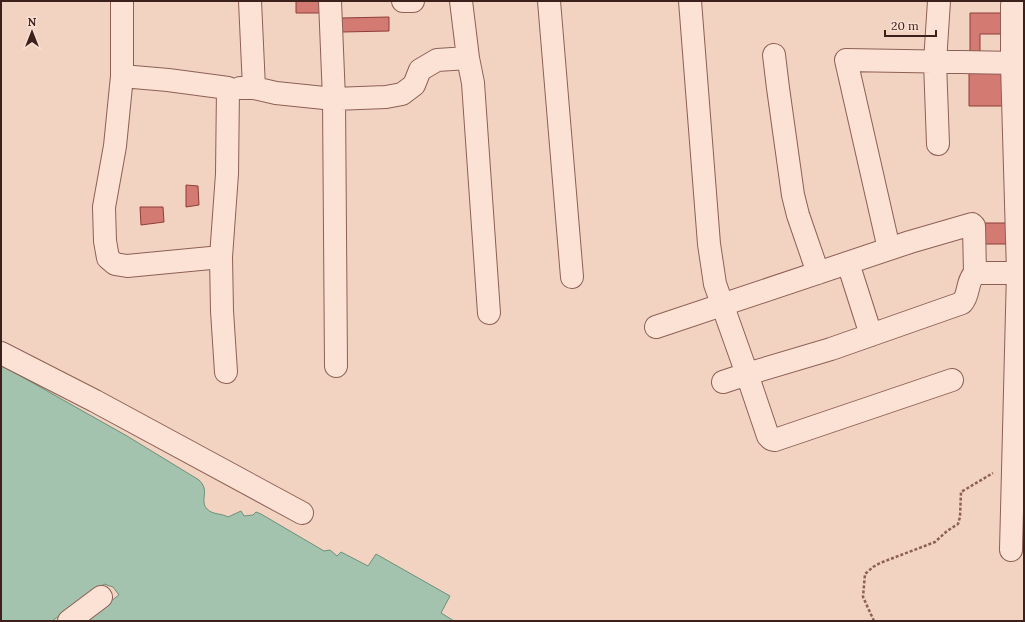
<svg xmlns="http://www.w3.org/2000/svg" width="1025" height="622" font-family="Lora,serif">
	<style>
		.water { fill: #a4c3af; stroke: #6a927a }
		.building { fill: #d37a73; stroke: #8e3e3a }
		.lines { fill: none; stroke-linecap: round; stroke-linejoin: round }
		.minor-casing { stroke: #8d6056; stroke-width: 24 }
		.path { stroke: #8d6056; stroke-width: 2.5; stroke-dasharray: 3 2; stroke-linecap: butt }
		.minor { stroke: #fce2d4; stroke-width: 22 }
	</style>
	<rect width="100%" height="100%" fill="#f2d2c0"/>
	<path class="water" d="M1,365L127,436L199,480C201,482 204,486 204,488C206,495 201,503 207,509C213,515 221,513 228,517L241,511L244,516L253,515L256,512L261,514L324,551L330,550L337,556L341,552L368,566L376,554L450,596L441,613L454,621H84L119,595L113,587L104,584L52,621H1Z"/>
	<path class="building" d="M296,1H322V13H296Z
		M970,13H1001V34H980V59H970Z
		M389,17V31L342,32L341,18Z
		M969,72H1003V106H969Z
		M186,185L198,186L199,205L186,207Z
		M140,207H163L164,222L141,225Z
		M979,223H1008V244H979Z"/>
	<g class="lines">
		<defs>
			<path id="minor" d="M122,1V76L168,80L228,88L227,174L221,257L222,311L226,372
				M330,1L334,99L336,366
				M403,1H413
				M461,1L468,58L473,83L489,313
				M549,1L572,277
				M690,1L709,244L715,284L747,374L831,349L962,303C970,294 966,282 975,273H1024
				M774,55L778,88L793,195L798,215L818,273
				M122,76L115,146L104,207L105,241L108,258L115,264L127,266L221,257
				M240,88H254L250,1
				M254,88L276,93L334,99L386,97L402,94L414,85L420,70L437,60L468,58
				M938,144L935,62L939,1
				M889,249L846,60L1024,63
				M848,263L871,335
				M656,327L910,242L972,224L974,226L975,273
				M1,353L95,401L302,513
				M723,382L747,374L768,436L771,439L775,440L952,380
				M1011,550L1018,272L1012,64V5L1024,6
				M69,621L101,597"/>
		</defs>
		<use href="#minor" class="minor-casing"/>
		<path class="path" d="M874,621L863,597L865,574L873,567L880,563L935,542L947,531L958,524L960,517L961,492L993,473"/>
		<use href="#minor" class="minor"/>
	</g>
	<rect width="1025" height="622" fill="none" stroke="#3b201c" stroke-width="4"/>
	<g transform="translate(32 32)" stroke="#f8dfd1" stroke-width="3" paint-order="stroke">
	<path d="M0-3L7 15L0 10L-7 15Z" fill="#3b201c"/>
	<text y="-6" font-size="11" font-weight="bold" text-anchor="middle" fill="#3b201c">N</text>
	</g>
	<path d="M885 30v6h51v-6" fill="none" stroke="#3b201c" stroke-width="2"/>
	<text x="891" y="30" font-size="12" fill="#3b201c" stroke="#f8dfd1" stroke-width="3" paint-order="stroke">20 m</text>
</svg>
